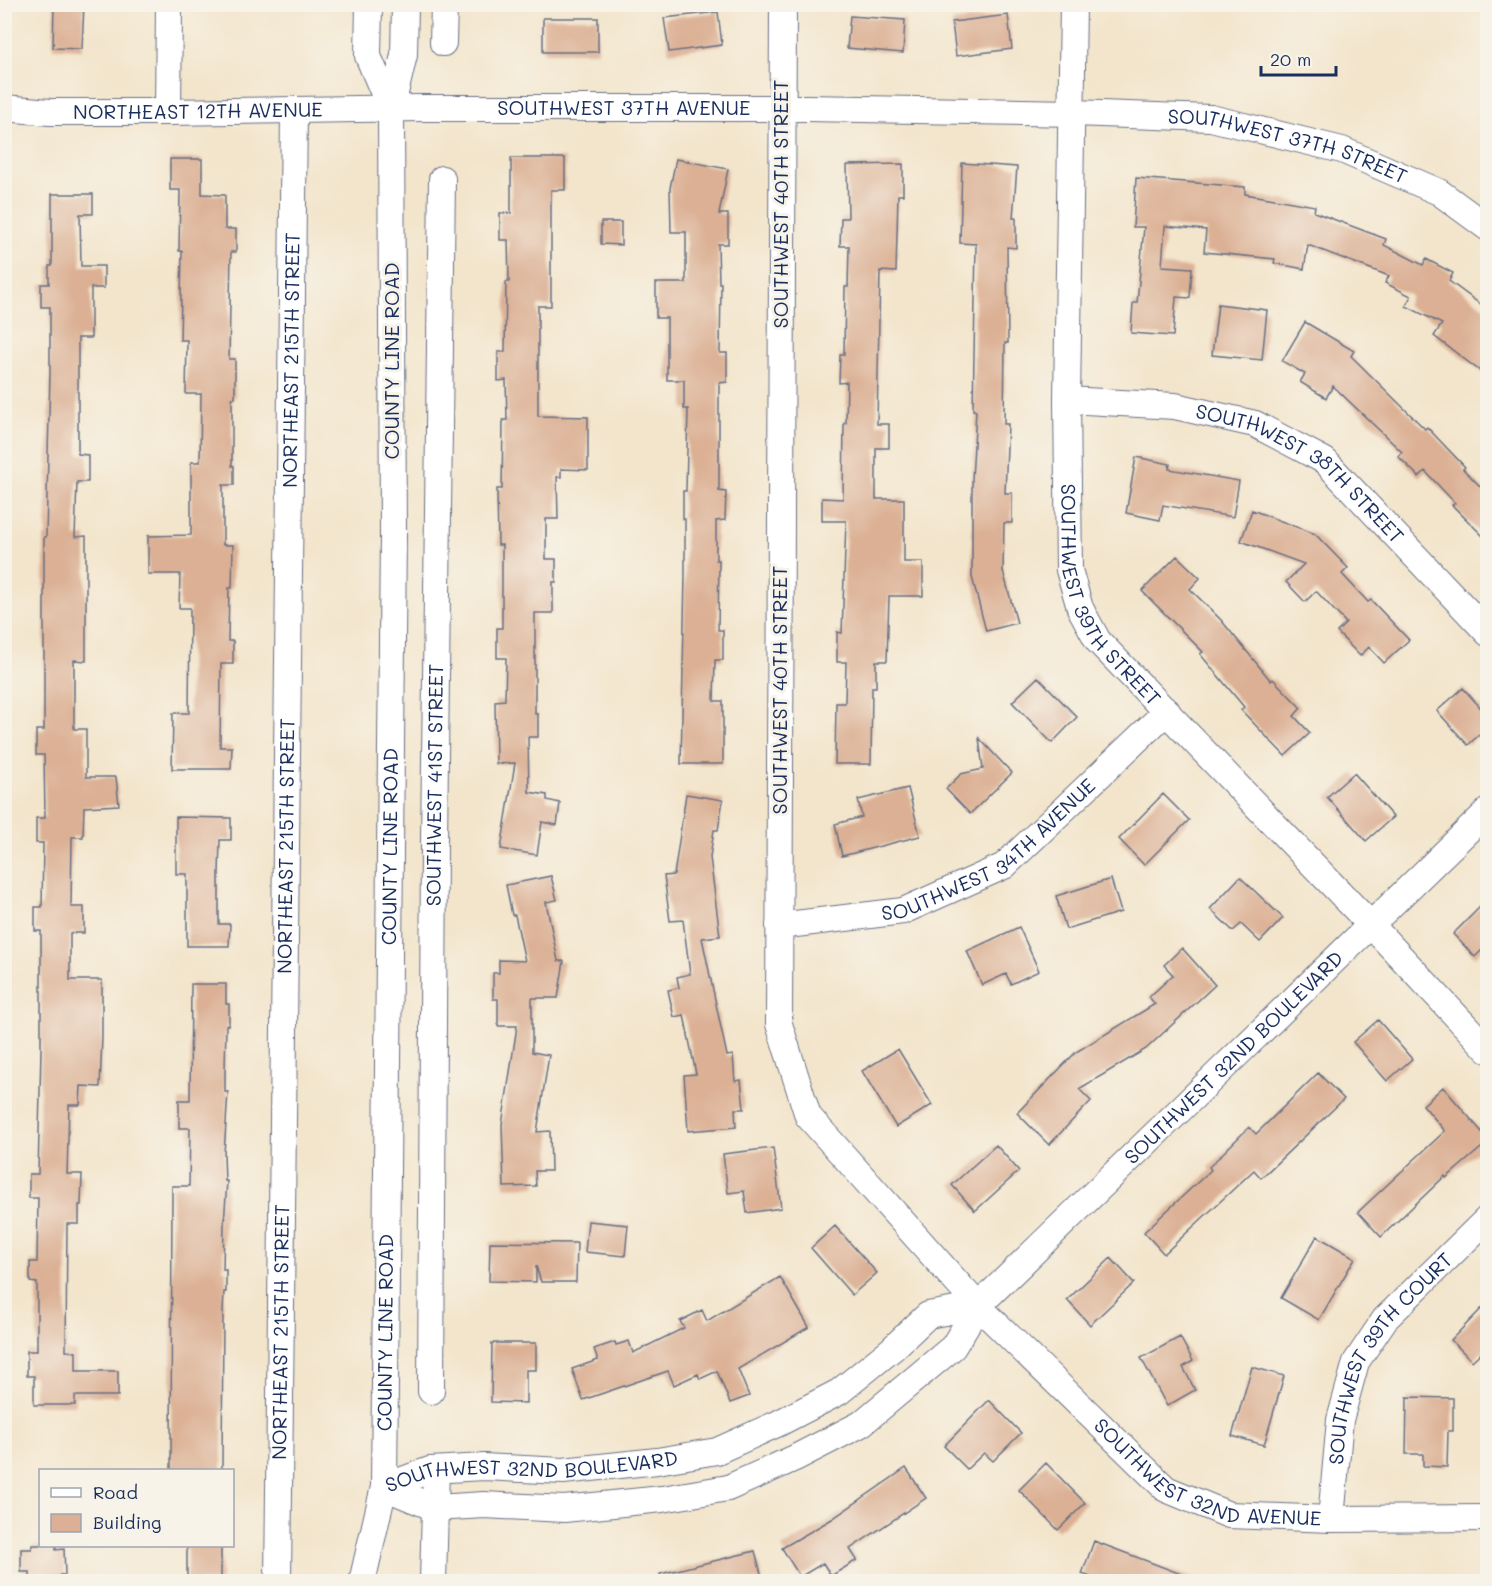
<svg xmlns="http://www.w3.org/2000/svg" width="1492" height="1586" font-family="Mali,sans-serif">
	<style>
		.building { fill: #dbb094 }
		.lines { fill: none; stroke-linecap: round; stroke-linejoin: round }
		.minor-casing { stroke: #676f84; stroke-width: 28 }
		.minor { stroke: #fff; stroke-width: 26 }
		.labels { text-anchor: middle; stroke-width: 6; stroke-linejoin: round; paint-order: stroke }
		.street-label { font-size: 20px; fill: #1b2f5e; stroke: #f7f3e8 }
	</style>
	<rect width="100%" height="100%" fill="#f7f3e8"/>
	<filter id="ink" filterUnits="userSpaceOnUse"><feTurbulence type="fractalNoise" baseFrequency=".0167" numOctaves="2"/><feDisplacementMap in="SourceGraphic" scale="12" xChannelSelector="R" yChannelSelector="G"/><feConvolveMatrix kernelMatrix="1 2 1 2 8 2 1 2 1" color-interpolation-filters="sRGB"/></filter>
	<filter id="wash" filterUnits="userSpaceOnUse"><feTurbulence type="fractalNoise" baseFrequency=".008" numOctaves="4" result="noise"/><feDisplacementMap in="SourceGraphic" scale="24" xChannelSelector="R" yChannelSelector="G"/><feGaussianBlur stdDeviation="1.35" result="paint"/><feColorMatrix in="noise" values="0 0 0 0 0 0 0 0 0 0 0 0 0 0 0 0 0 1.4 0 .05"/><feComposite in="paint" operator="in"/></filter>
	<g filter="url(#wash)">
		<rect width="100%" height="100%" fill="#f3e5cc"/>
		<g id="blocks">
			<path class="building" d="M54,4H84L82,49L53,48Z
				M718,12L722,45L669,52L664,18Z
				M1008,15L1012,49L956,56L952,22Z
				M850,16L905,20L903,53L847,48Z
				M543,18H598V52H543Z
				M511,158H565V190H551V306H538V416L588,417V470L561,469V477H557L558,519H546V559H556V582H553V613H535V714H538V737H528L529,792L547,795V800L560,803L557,825L542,822L537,855L501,849L515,763L496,764L495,701L505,700L506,658H497V628H502V545H498L497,489H502L503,420H507L506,380L498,381V352H505L506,282H509L508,240H500V213H511Z
				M170,159H202V194L225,195V229H236V252H231L229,359H235V398H232V466H234V485H223V545H233L232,588H229L228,641H233V664H221L220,747H232L231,769H172L173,713H189L190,608H179L180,574H148V536L191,535V462H200L201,394H186L187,340H180L182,251H179L180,190H170Z
				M676,159L728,169L719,214H728V244H718L719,283H721L720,353H727V382L719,383V491L726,492L725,520L716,521V560H719L718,630H723V660H715L714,701H723V764H681L685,575V519H683V491H686L688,409H684V380H667V318H656V283H686V232H671L670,188Z
				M962,163L1017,167L1013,218H1016V248L1007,247L1008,343H1005L1004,424H1008L1005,493H1012V523H1004L1003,571L1017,623L986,631L972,577V479L976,411L973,410L976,244L960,243Z
				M903,164V195H898L896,272L880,271L877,424H889V448H876V499H904V562H923V596H889L887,661H876V687H872L871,764H835L836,703H845L846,662H837V632L842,633L846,521H822V498L843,499L844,423H846L847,382L839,383L840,355H844L845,287H848L849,246H840L841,218H848L847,165Z
				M1136,178L1245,187V194L1315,206L1314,212L1386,239L1384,245L1423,265L1426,259L1453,273L1449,281L1488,310V377L1434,336L1442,324L1406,306L1411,296L1385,283L1389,276L1308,245L1304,269L1274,263L1275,259L1204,252L1206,230L1165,226L1162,266L1192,268L1190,298L1176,297L1173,336L1131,333L1133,303H1137L1144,227H1133Z
				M52,194H93V214H80L81,266H104V288H91V338H78V454L88,455V482H77L75,537L86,536V661L74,660V729H86V777H116L119,805L84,807L83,837H72L71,907H84V933H70V980H102V1038L100,1087L81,1086L80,1105H69L67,1174H82L81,1205H79V1224H67L66,1351L76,1352V1371H118V1396H75V1405H34V1376H27V1351H37V1283L30,1282V1262H37L38,1198H29V1174H38L41,1050V931H35V907H42L43,843H36V818H45L44,755H36V730H44V537H46L50,373V307H41V284H49V266H52Z
				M601,222H621V245L601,244Z
				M1218,304L1267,310L1262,360L1212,355Z
				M1305,322L1354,351L1351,356L1425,429L1427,427L1465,467L1463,469L1488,494V541L1452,505L1455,503L1425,471L1419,477L1398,456L1402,452L1333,386L1326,398L1300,382L1305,374L1282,361Z
				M1136,457L1170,464L1169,469L1239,481L1233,517L1163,505L1160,520L1126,513Z
				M1252,510L1315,534L1348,568L1342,574L1368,602L1371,600L1409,640L1384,663L1369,647L1360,656L1337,632L1346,623L1316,591L1305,602L1286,582L1304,564L1241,541Z
				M1177,556L1200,578L1190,589L1221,620L1271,681L1273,679L1301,708L1294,716L1310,733L1285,756L1241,710L1244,707L1200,654L1203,652L1142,591Z
				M1038,677L1077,717L1052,743L1012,702Z
				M1463,688L1488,716V727L1468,745L1437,711Z
				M979,738L1012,773L970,814L946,789L961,774L983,769Z
				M1354,773L1393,817L1366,841L1327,797Z
				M908,788L920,836L842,856L835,824L862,817L858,800Z
				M686,794L723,800L718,830H714L710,857L720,936L702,938L727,1056L733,1055L735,1081L741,1080L744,1109H735L736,1127L688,1131L684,1075L696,1074L684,1015L674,1017L668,990L679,988L677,977L690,974L683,920L670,921L664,876L674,875Z
				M1163,794L1189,820L1144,865L1119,839Z
				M176,817L231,818V840H220L219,874V924H230L229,946H187V874H176Z
				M551,876L557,900L546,902L558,961H564L558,998H532V1052L549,1055L537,1132L550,1131L551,1171H535L536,1186L504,1187L502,1125L517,1026H498V999H493V973H499V960L525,961L515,915H512L506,885Z
				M1240,877L1283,918L1260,942L1241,924L1233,931L1210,909Z
				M1111,879L1121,912L1066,929L1056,896Z
				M1488,899V944L1475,957L1453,934Z
				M1019,927L1039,971L1011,984L1006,974L982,985L967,951Z
				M1182,948L1215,985L1146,1049L1079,1089L1091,1101L1049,1145L1017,1113L1076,1052L1155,1004L1149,997L1173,975L1164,965Z
				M191,984H226V1004H229V1025H226L225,1071V1092H228L224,1154L225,1181H227L224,1224L223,1270H226V1292H224L223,1313L222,1470H171L172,1186H189L190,1128H179V1100H190Z
				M1378,1020L1412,1059L1387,1081L1353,1042Z
				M898,1049L932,1105L896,1127L862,1071Z
				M1318,1073L1344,1099L1261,1178L1254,1170L1164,1254L1144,1232L1211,1170L1209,1167L1249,1127L1256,1134Z
				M1443,1087L1488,1139V1142L1446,1178L1445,1176L1381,1237L1358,1212L1445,1131L1423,1105Z
				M996,1145L1019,1171L975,1211L952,1185Z
				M773,1148L781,1208L747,1213L744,1191L728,1193L723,1154Z
				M588,1221L628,1225L625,1256L585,1252Z
				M835,1226L877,1273L852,1295L811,1248Z
				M1317,1236L1355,1258L1319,1320L1281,1298Z
				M490,1242L577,1243L576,1282H541L536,1266V1282L489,1281Z
				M1111,1258L1134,1283L1090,1325L1067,1300Z
				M780,1277L809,1327L738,1369L749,1396L730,1403L717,1371L700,1379L698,1374L674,1385L668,1371L583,1400L572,1369L598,1360L594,1349L615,1342L616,1345L629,1341L633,1353L684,1328L680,1321L702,1310L707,1321Z
				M1488,1302V1346L1472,1361L1451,1340Z
				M1180,1337L1193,1361L1183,1367L1195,1390L1167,1406L1141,1358Z
				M492,1343H536V1370H526V1403L491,1402Z
				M1252,1367L1284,1376L1264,1445L1232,1436Z
				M1407,1397L1453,1398V1431H1448L1447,1467L1423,1466V1454H1406Z
				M989,1400L1021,1433L993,1461L984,1453L967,1469L944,1446Z
				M1046,1463L1085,1503L1058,1530L1019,1490Z
				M906,1468L926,1498L850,1549L857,1560L831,1576L823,1563L800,1577L782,1548L832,1519Z
				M1094,1541L1197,1580L1196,1581H1103L1082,1574Z
				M32,1545H56V1550L64,1549L65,1575H60V1581H30V1572H21V1549H32Z
				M187,1545H221V1581H187Z
				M755,1551L763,1581H661L660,1574Z"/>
		</g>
	</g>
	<g filter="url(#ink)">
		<use href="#blocks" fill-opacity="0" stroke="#676f84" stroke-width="1.5"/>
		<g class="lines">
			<defs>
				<g id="minor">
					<path d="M369,4L368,56L391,110"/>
					<path id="s1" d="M783,4L779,1024L808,1116L978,1306L1166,1489L1229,1515L1331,1519L1488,1518"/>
					<path id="s2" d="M1073,4L1067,400L1069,570L1080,608L1098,641L1370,924L1488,1050"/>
					<path d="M443,43L444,4"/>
					<path id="s3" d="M4,108L50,112H168L421,108H807L1073,113L1211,118L1342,150L1439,192L1488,228"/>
					<path d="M168,112L169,4"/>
					<path id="s4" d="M1067,400L1175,406L1255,424L1325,461L1488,633"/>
					<path id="s5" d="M779,926L903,911L1004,866L1167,711"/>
					<path id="s6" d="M431,1391L434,842L442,179"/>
					<path id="s7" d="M384,1487L435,1508L484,1505L564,1509L662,1499L728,1488L795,1458L861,1424L953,1347L978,1306L1488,811"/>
					<path id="s8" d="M384,1487L430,1470L484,1467L563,1471L657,1461L717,1451L779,1423L839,1392L892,1349L928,1315L978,1306"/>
					<path id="s9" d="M1331,1519L1340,1420L1356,1362L1385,1319L1488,1218"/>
					<path id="s10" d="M278,1582L294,111"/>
					<path id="s11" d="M362,1582L384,1487L393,535L391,110L404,55L405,4"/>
					<path d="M433,1582L436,1470"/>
				</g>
			</defs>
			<use href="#minor" class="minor-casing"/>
			<use href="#minor" class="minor"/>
		</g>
	</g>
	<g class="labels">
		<g class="street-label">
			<text dy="7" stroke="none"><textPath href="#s3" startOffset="620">SOUTHWEST 37TH AVENUE</textPath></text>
			<text dy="7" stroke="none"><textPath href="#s3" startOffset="194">NORTHEAST 12TH AVENUE</textPath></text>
			<text dy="7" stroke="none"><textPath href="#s3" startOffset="1288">SOUTHWEST 37TH STREET</textPath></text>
			<text transform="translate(781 204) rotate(-90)" y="7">SOUTHWEST 40TH STREET</text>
			<text dy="7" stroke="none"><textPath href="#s10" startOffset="1222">NORTHEAST 215TH STREET</textPath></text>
			<text transform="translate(392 361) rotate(-90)" y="7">COUNTY LINE ROAD</text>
			<text dy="7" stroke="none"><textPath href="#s4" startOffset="254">SOUTHWEST 38TH STREET</textPath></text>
			<text dy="7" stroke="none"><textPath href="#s2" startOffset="604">SOUTHWEST 39TH STREET</textPath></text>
			<text transform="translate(780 690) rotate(-90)" y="7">SOUTHWEST 40TH STREET</text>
			<text dy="7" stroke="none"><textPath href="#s6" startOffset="606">SOUTHWEST 41ST STREET</textPath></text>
			<text dy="7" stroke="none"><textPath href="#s5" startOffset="230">SOUTHWEST 34TH AVENUE</textPath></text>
			<text dy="7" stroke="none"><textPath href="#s10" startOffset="736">NORTHEAST 215TH STREET</textPath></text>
			<text dy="7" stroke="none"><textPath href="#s11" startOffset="738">COUNTY LINE ROAD</textPath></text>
			<text dy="7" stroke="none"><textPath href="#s7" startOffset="1022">SOUTHWEST 32ND BOULEVARD</textPath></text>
			<text dy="7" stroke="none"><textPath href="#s10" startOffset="250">NORTHEAST 215TH STREET</textPath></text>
			<text dy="7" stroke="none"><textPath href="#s11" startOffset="252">COUNTY LINE ROAD</textPath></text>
			<text dy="7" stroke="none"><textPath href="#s9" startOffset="178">SOUTHWEST 39TH COURT</textPath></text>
			<text dy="7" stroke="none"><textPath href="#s1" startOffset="1666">SOUTHWEST 32ND AVENUE</textPath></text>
			<text dy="7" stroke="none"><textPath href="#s8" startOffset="150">SOUTHWEST 32ND BOULEVARD</textPath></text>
		</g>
	</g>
	<rect width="1492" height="1586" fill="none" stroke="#f7f3e8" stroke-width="24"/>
	<rect x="39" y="1469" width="195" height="78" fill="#f7f3e8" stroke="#9fa5b1" stroke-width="1.5"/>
	<rect x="51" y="1488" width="30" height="9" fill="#ffffff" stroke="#9fa5b1" stroke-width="1.5"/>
	<text x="93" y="1499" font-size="18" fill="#1b2f5e">Road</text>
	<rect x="51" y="1514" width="30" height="18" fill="#dbb094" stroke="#9fa5b1" stroke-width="1.5"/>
	<text x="93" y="1529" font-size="18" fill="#1b2f5e">Building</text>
	<path d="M1261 66v9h75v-9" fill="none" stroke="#1b2f5e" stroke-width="3"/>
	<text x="1270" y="66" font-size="18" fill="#1b2f5e" stroke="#f7f3e8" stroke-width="4.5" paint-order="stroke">20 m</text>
</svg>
